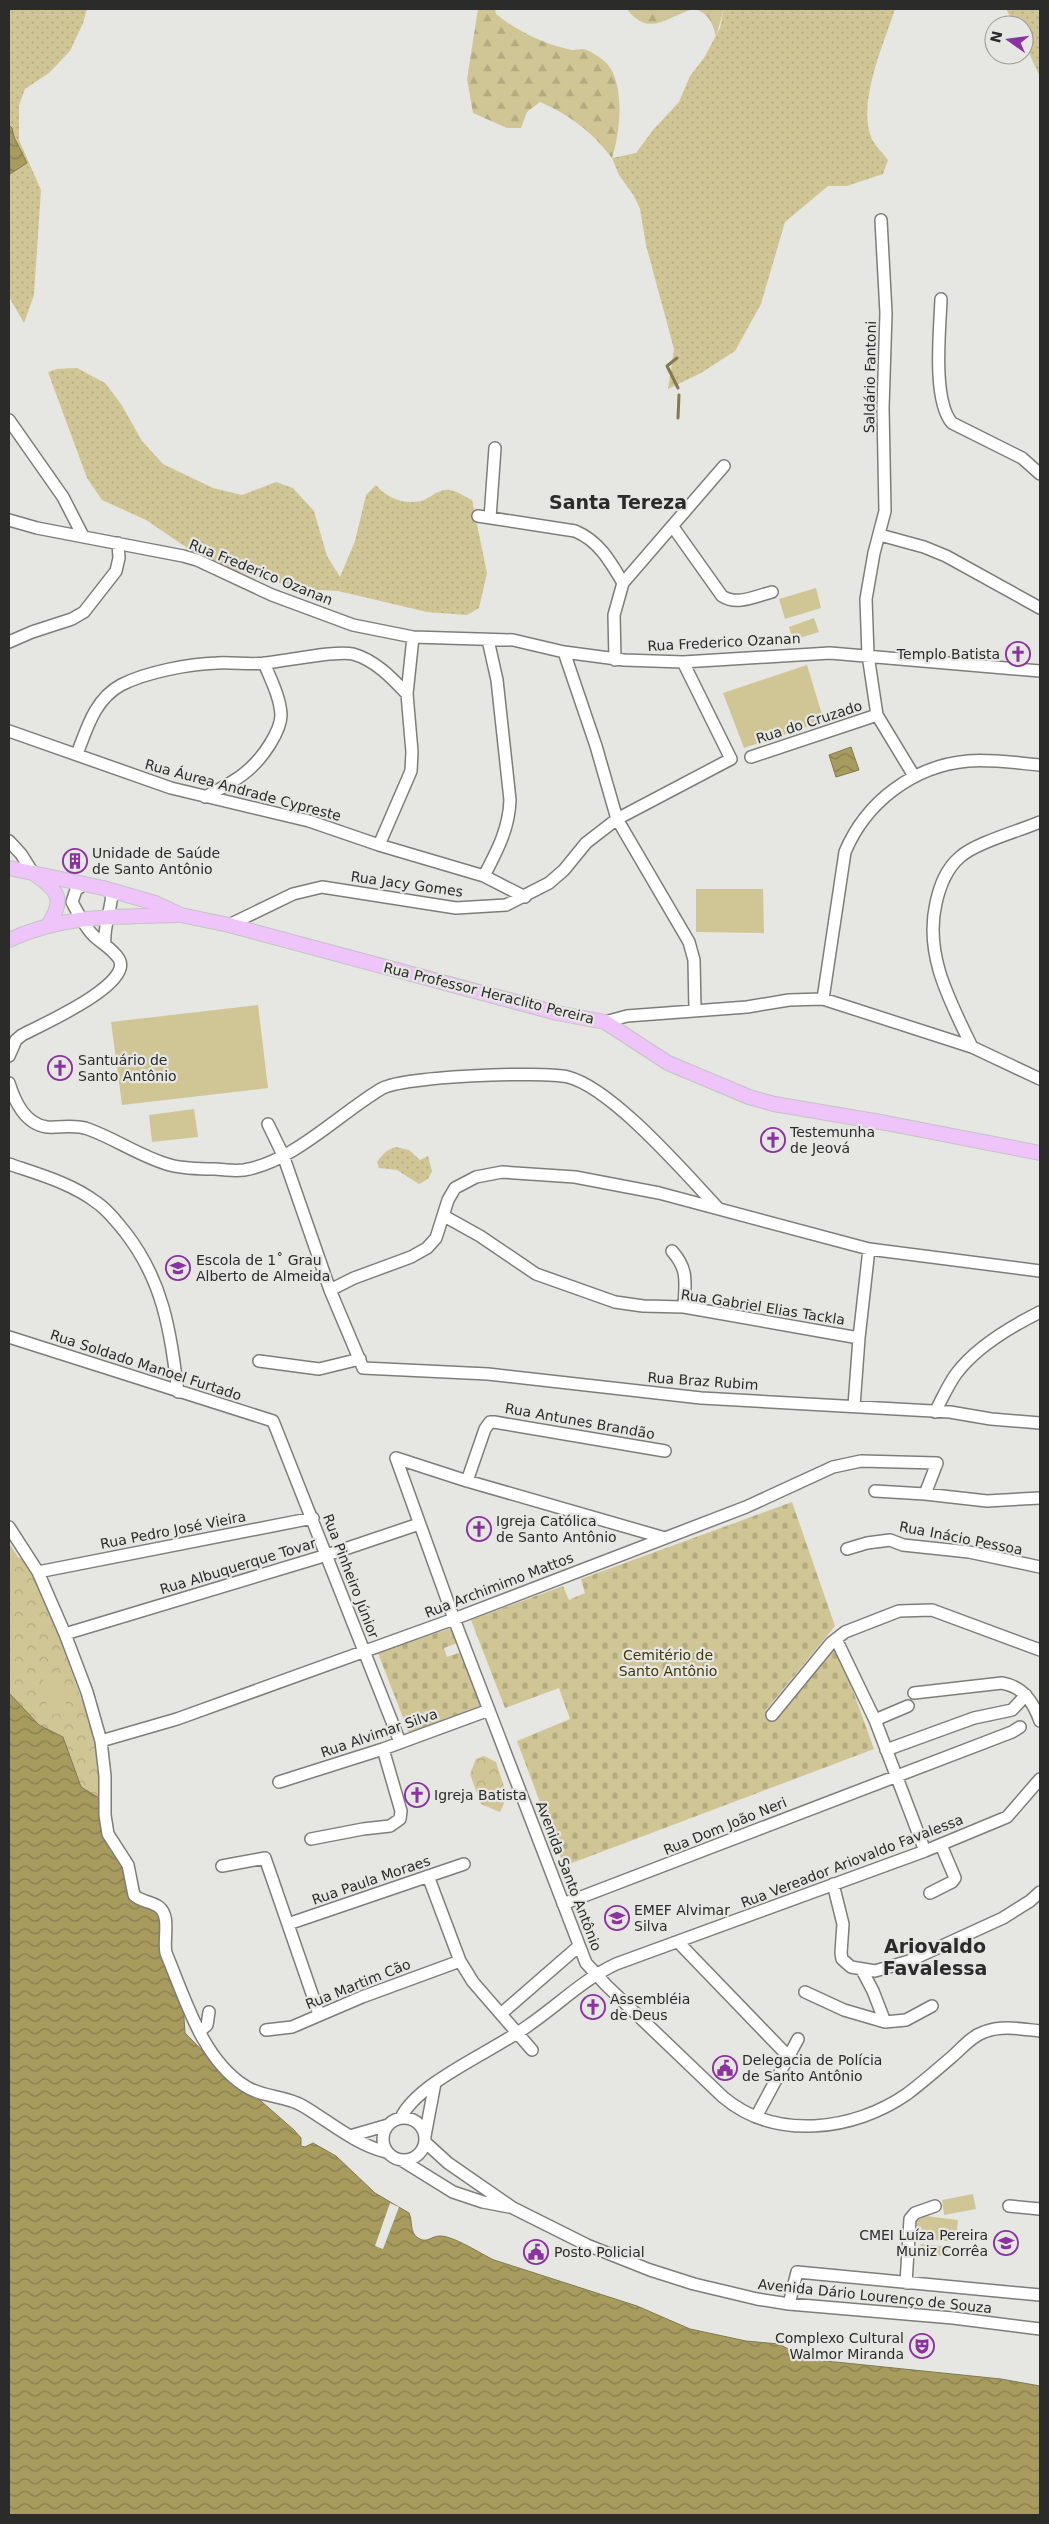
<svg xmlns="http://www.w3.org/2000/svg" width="1049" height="2524" font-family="'DejaVu Sans',sans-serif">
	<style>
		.grass { fill: url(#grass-dots) }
		.forest { fill: url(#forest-firs) }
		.cemetery { fill: url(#cemetery-stones) }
		.park { fill: url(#park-crowns) }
		.pitch { fill: #d0c695 }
		.water { fill: url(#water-waves); stroke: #82794e }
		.pier { fill: #e6e6e2 }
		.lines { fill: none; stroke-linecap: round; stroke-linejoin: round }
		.stream { stroke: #82794e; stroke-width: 3 }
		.minor-casing { stroke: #7e7d79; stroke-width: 14 }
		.major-casing { stroke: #c4c4c3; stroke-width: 16 }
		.minor { stroke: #fff; stroke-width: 11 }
		.major { stroke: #efc4fa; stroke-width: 14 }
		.labels { text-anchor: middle; stroke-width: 4.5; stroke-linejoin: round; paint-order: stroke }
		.street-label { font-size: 14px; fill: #2b2b29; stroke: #e6e6e2 }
		.poi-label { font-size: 14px; fill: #2b2b29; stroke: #e6e6e2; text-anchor: start }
		.park-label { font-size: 14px; fill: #403703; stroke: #e6e6e2 }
		.district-label { font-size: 19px; font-weight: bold; fill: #2b2b29; stroke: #e6e6e2 }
	</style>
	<defs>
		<pattern id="grass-dots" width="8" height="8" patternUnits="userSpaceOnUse" patternTransform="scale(1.25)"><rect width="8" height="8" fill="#d0c695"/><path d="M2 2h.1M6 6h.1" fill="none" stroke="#b3aa80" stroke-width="1.8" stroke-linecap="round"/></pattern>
		<pattern id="forest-firs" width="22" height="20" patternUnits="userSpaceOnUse" patternTransform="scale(1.25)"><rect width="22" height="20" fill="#d0c695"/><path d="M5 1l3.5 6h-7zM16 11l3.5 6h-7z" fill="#b3aa80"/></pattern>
		<pattern id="cemetery-stones" width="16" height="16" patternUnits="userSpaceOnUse" patternTransform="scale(1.25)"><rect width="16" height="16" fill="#d0c695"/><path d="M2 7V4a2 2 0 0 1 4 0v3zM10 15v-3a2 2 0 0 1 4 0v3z" fill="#b3aa80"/></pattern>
		<pattern id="park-crowns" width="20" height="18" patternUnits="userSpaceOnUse" patternTransform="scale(1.25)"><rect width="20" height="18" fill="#d0c695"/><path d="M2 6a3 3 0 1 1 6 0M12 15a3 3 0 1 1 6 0" fill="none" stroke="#b3aa80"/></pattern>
		<pattern id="water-waves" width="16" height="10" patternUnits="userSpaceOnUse" patternTransform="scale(1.25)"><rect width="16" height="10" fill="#a79b5e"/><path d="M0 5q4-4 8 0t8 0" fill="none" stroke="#887f4e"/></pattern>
	</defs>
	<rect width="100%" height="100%" fill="#e6e6e2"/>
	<path class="grass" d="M9,9H87L83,23L70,51L49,73L25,89L19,105V140L41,190L34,295L24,323L9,297Z
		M724,9H895C884,43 859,99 870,134C872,143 882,152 888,160L883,174L847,186H828L785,222L761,304L735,351L701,373L668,389L674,349L646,245L640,209L634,196L619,175L612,158L636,153L653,130L679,102L690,76L704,58L720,28Z
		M1006,9H1040V77L1024,42V25H1015Z
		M77,368L105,383L121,404L142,441L163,464L213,488L242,495L276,482L293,488L314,511L327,556L340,577L355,541L366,495L376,485C386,498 405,505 421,501C432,498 438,488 450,490C457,491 465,497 472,500L487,573L479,608L467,615L427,612L338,591L301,589L211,564L146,520L102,500L87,478L48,372L57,369Z
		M396,1147L409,1150L420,1160L428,1156L432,1171L428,1179L419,1184L397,1170L379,1168L377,1162C382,1155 387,1149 396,1147Z
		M920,2244L950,2247L944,2255L933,2257L924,2253Z"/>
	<path class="forest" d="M478,9H495L496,14C517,31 545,45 572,50C575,50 579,49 583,49C588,50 599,56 603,60C627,79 620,134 612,158C592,132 570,115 540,102L527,112L521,128H507L473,113L467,79Z
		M627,9H693C667,17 648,38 627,9Z
		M695,9H724L716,36C712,22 709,14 695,9Z"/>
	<path class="cemetery" d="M792,1502L835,1626L766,1710L773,1718L836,1644L874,1749L564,1866L517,1741L570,1719L559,1688L505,1708L471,1620L563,1586L569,1600L585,1593L581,1579Z
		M457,1626L463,1641L444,1648L447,1657L467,1650L485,1704L409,1733L378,1653Z"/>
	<path class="park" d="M9,1543L18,1557L27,1561L37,1576L96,1739L101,1791L99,1798L81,1787L63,1737L39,1725L9,1693Z
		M484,1756L496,1762L507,1796L500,1812L481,1804L470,1774L476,1759Z"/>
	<path class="pitch" d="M816,588L821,608L785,619L779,599Z
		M814,618L819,632L793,640L789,627Z
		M807,665L824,721L744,748L723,693Z
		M696,889H763L764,933L696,932Z
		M258,1005L268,1088L122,1105L111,1022Z
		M194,1109L198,1137L152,1142L149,1115Z
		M63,1676L67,1713L48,1715L43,1678Z
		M973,2194L976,2209L944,2215L942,2200Z
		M918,2215L958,2220L956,2242L916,2238Z"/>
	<path class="water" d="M9,125L12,128L14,137L27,163L10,174Z
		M851,747L859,770L836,777L829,755Z
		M9,1693L39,1725L63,1737L81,1787L99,1798C96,1829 125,1851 127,1881L159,1912L160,1928L183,2003L185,2033L236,2085L254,2095L294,2130L301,2138V2146L305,2147L313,2143L336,2156L375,2193L409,2213C413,2221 409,2232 418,2238C427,2244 431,2236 440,2236C454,2236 481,2254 494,2260L637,2306L690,2329L746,2341L779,2344L803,2357L816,2360L1001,2379L1040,2386V2515H9Z"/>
	<path class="pier" d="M390,2203L399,2207L383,2249L375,2246Z"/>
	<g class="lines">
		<path class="stream" d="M677,358L667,366L678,388
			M678,418L679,395"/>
		<defs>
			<path id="minor" d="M881,220L886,313L883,408L885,511L874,553L866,599L868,655L877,715L914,776
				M941,299C940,329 932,400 952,423L1022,458L1040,474
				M9,420L63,497L83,536
				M478,516L575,531C599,541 610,561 623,583
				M490,518L495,448
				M9,520L37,528L183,556L197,560L272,595L353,625L413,637L513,640L564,652L624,660L683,662L830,653L1040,671
				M673,527L722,596C737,606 756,596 772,592
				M880,535L924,547L946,556L1040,608
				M9,642L32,632L72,619L84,612L116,571L119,558L118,543
				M564,652L596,746L617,819L689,942L694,960L695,1010
				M615,660L614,615L623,583L724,466
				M9,731L171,788L309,821L379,845L484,876L525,897
				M77,754C87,728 95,699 121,685C146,672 189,664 217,663C233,662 250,665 266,663C286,661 336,650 353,654C375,660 392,678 407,694
				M751,757L877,715
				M205,797C233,782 253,772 270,744C275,736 281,725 281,715C280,697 271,680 264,663
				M9,841L21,854L33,873
				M379,845L411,771L412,752L407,694L413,637
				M484,876C497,851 509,829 510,800L497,680L488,640
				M229,925L293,894L322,887L456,908L506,905L549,883L564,870L586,843L617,819L731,759L683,662
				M105,944C103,926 112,909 112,891
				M823,999L845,852C866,802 913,766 968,761C991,759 1017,763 1040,765
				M605,1022L627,1016L747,1007L789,1000L823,999L972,1047L1040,1079
				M972,1047C950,1001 924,955 936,903C940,885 946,869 960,857C975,843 1019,831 1040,822
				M9,1056L16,1040L22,1035C41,1025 134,984 119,959C113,949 101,943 93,935C85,927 78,913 72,902L76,890L83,885
				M9,1083C15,1102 25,1124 47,1127C61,1128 74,1124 88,1129C116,1139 141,1157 170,1165C185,1169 200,1169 215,1169C224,1170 235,1171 244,1170C293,1162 339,1114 381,1089C401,1076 542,1071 568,1077C612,1088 685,1173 718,1208
				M268,1124L283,1155L330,1290L363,1368L488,1374L701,1398L950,1412L991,1419L1040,1423
				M9,1164C38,1174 71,1183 96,1202C107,1209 116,1221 125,1232C164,1282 170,1331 178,1392
				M444,1216L480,1236L536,1274L615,1302L643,1306L684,1307L859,1338
				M672,1251C689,1270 685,1283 684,1307
				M330,1290L354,1278L411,1257L427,1248L436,1238L448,1200L455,1188L476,1177L502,1172L575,1177L659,1193L869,1249L1040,1271
				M9,1337L273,1421L400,1742
				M259,1361L319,1369L360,1359
				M854,1406L859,1338L869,1249
				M935,1412C942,1399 948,1385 956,1374C976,1347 1010,1327 1040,1312
				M396,1458L454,1619L586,1963L606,1985L723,2097C775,2141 854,2131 907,2094C923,2082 939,2068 954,2055C963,2047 972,2036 984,2032C1002,2025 1022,2029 1040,2031
				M396,1458L467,1481L665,1538
				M467,1481L485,1429L490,1422H494L665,1451
				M875,1491L925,1494L987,1501L1040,1498
				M9,1527L38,1572L65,1634L87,1692L101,1741L105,1776V1815L108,1834L128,1865L134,1895C141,1902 151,1901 159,1907C171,1916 163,1940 166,1953C185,1998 202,2059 245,2086C263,2098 285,2095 303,2106C330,2122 355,2144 386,2152
				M847,1549L867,1543L890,1540L903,1545L969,1552L1040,1567
				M38,1572L313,1518
				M65,1634L327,1555L419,1524
				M836,1639L875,1720L925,1851
				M914,1693L1002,1683C1024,1687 1033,1702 1040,1721
				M772,1715L831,1643L845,1632L899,1611L932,1610L1040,1650
				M875,1720L908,1706
				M101,1741L177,1719L454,1619L746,1507L833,1467L861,1461L937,1463L925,1494
				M886,1750L974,1718L1012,1710L1026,1695
				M279,1782L383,1749L489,1710
				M311,1839L363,1829L390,1826L400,1819L401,1811L383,1749
				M222,1866L265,1858L319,2014
				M428,1876L460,1961L473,1982L532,2050
				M833,1884L843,1924L841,1953L842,1959L851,1967L875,1971L909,1961L1003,1918L1030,1901L1040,1892
				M930,1893L952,1882L955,1878L941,1845
				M563,1904L1012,1732L1020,1727
				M288,1924L464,1864
				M678,1942L788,2056
				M805,1992L844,2010L885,2022L873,1991L862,1970
				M502,2013L579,1946
				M885,2022L906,2020L932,2006
				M266,2030L292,2027L362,1997L460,1961
				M200,2031L207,2025L209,2012
				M756,2117L798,2039
				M383 2139a21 21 0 1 1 42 0a21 21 0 1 1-42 0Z
				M401,2118C417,2082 496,2050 529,2025C558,2005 584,1979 616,1964L925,1851L1007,1817L1040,1779
				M350,2136L388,2125
				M425,2136L435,2083
				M425,2142L448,2163L513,2208L587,2245L650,2270L694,2284L757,2299L789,2304L953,2318L1040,2329
				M403,2161L453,2192L483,2202L509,2207
				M1009,2206L1040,2209
				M906,2283L910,2219L915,2213L935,2206
				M789,2304L797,2272L1040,2295"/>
			<path id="major" d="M9,868L103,888L155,903L181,915L229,925L557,1013L605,1022L668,1063L749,1097L774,1104L886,1123L1040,1153
				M37,876C59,891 64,900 49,924
				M9,940C65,914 117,917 177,915"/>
		</defs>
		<use href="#minor" class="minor-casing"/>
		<use href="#major" class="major-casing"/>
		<use href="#minor" class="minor"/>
		<use href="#major" class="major"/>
	</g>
	<defs>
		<symbol id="church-ring" viewBox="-11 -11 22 22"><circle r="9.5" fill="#e6e6e2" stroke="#8a33a0" stroke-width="1.5"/><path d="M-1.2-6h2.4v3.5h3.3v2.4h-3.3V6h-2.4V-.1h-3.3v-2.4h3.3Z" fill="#8a33a0"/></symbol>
		<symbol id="building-ring" viewBox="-11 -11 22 22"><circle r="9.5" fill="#e6e6e2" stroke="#8a33a0" stroke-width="1.5"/><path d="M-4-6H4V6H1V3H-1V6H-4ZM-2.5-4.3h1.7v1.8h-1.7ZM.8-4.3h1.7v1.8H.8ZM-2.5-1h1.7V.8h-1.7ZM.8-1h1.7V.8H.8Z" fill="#8a33a0"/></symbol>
		<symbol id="school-ring" viewBox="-11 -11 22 22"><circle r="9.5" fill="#e6e6e2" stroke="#8a33a0" stroke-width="1.5"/><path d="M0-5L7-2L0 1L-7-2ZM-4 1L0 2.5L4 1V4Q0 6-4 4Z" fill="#8a33a0"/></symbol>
		<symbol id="civic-ring" viewBox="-11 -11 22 22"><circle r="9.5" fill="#e6e6e2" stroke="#8a33a0" stroke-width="1.5"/><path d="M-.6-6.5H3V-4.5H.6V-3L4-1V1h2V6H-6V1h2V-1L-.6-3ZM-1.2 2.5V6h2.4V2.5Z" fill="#8a33a0"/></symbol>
		<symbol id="theatre-ring" viewBox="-11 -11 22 22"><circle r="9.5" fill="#e6e6e2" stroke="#8a33a0" stroke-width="1.5"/><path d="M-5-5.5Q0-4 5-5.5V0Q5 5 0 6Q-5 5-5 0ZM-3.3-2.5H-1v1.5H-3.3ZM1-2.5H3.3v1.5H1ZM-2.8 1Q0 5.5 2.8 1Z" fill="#8a33a0"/></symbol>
	</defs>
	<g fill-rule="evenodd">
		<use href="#church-ring" x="1004" y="640" width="28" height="28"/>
		<use href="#building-ring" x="61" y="847" width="28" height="28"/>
		<use href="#church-ring" x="46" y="1054" width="28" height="28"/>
		<use href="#church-ring" x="759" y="1126" width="28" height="28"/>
		<use href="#school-ring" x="164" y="1254" width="28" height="28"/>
		<use href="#church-ring" x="465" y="1515" width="28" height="28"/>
		<use href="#church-ring" x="403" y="1781" width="28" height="28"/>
		<use href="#school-ring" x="603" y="1904" width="28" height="28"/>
		<use href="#church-ring" x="579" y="1993" width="28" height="28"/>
		<use href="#civic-ring" x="711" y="2054" width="28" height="28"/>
		<use href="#school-ring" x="992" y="2229" width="28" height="28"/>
		<use href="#civic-ring" x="522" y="2238" width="28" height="28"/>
		<use href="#theatre-ring" x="908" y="2332" width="28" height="28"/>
	</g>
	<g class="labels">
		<g class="street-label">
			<text transform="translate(870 377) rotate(-89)" y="5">Saldário Fantoni</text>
			<text transform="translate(261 572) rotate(22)" y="5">Rua Frederico Ozanan</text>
			<text transform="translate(724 642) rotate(-3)" y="5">Rua Frederico Ozanan</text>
			<text transform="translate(809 722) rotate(-18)" y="5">Rua do Cruzado</text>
			<text transform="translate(243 790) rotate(15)" y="5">Rua Áurea Andrade Cypreste</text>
			<text transform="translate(407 884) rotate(8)" y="5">Rua Jacy Gomes</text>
			<text transform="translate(489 993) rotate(14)" y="5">Rua Professor Heraclito Pereira</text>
			<text transform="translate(763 1307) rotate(9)" y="5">Rua Gabriel Elias Tackla</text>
			<text transform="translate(146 1365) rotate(18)" y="5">Rua Soldado Manoel Furtado</text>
			<text transform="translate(703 1381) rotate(4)" y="5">Rua Braz Rubim</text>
			<text transform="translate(580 1421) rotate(10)" y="5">Rua Antunes Brandão</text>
			<text transform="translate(173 1530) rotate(-11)" y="5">Rua Pedro José Vieira</text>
			<text transform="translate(961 1538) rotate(11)" y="5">Rua Inácio Pessoa</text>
			<text transform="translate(238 1566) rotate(-17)" y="5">Rua Albuquerque Tovar</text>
			<text transform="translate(351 1576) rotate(69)" y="5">Rua Pinheiro Júnior</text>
			<text transform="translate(499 1585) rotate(-21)" y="5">Rua Archimimo Mattos</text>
			<text transform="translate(379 1733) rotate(-19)" y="5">Rua Alvimar Silva</text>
			<text transform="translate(725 1826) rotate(-22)" y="5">Rua Dom João Neri</text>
			<text transform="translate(852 1861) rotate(-21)" y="5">Rua Vereador Ariovaldo Favalessa</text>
			<text transform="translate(569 1876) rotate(69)" y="5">Avenida Santo Antônio</text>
			<text transform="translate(371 1880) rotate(-19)" y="5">Rua Paula Moraes</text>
			<text transform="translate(358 1984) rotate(-22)" y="5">Rua Martim Cão</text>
			<text transform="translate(875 2296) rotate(6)" y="5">Avenida Dário Lourenço de Souza</text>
		</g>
		<g class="poi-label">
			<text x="1000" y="659" text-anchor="end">Templo Batista</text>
			<text x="92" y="858">Unidade de Saúde<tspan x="92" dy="16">de Santo Antônio</tspan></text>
			<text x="78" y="1065">Santuário de<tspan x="78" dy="16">Santo Antônio</tspan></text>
			<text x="790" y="1137">Testemunha<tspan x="790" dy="16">de Jeová</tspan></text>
			<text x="196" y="1265">Escola de 1˚ Grau<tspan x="196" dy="16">Alberto de Almeida</tspan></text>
			<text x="496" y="1526">Igreja Católica<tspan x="496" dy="16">de Santo Antônio</tspan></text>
			<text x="434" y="1800">Igreja Batista</text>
			<text x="634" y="1915">EMEF Alvimar<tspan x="634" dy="16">Silva</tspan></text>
			<text x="610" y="2004">Assembléia<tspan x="610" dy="16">de Deus</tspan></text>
			<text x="742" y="2065">Delegacia de Polícia<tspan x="742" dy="16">de Santo Antônio</tspan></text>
			<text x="988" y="2240" text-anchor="end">CMEI Luíza Pereira<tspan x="988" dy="16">Muniz Corrêa</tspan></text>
			<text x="554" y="2257">Posto Policial</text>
			<text x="904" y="2343" text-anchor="end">Complexo Cultural<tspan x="904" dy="16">Walmor Miranda</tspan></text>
		</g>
		<g class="park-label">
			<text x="668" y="1660">Cemitério de<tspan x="668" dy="16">Santo Antônio</tspan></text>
		</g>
		<g class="district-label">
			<text x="618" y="509">Santa Tereza</text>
			<text x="935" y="1953">Ariovaldo<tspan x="935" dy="22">Favalessa</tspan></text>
		</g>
	</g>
	<rect width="1049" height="2524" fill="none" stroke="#2b2b29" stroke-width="20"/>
	<g transform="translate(1009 40) rotate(284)"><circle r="24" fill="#e6e6e2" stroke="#9b9b98"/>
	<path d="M0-4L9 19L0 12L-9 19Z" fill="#8a33a0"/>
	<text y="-8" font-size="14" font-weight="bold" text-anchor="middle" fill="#2b2b29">N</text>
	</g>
</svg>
